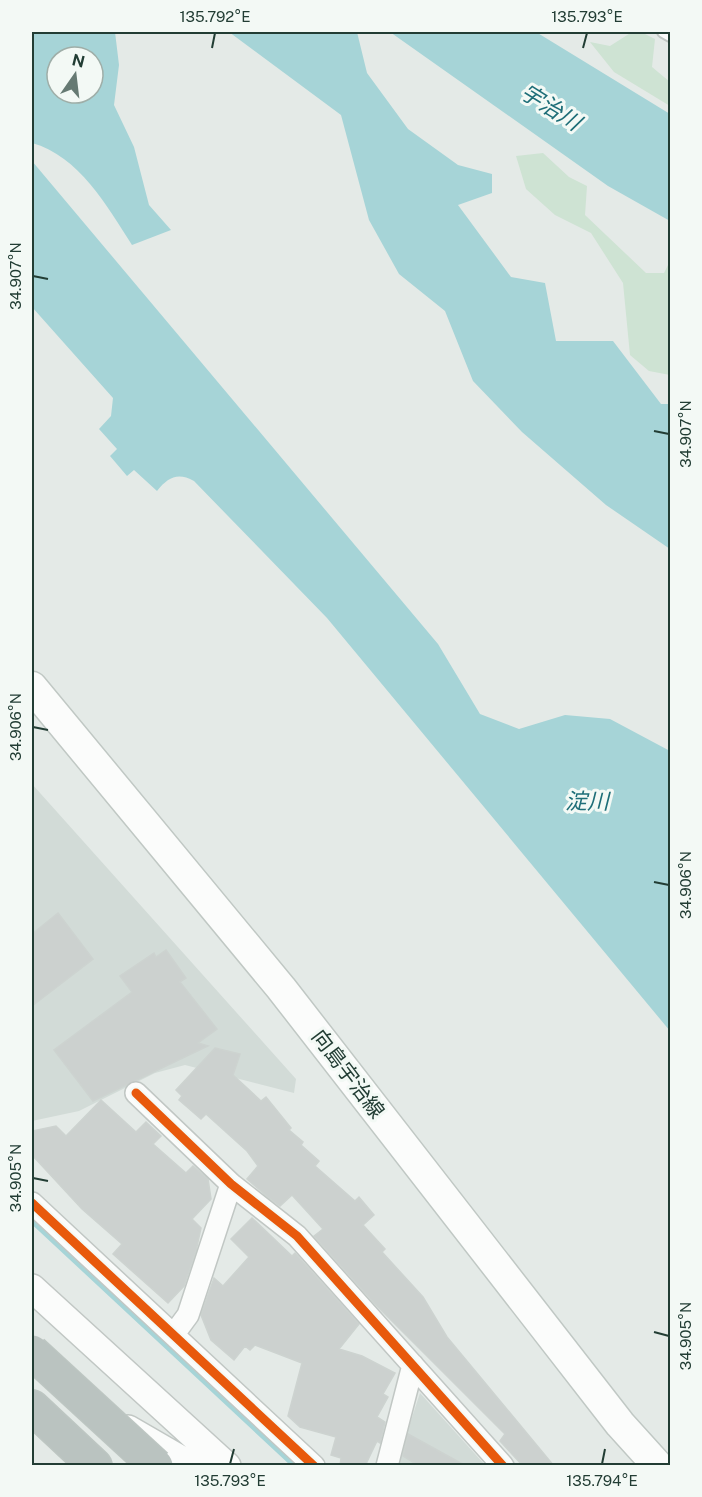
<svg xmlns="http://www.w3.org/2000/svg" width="702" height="1497" font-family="'Public Sans','Noto Sans JP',sans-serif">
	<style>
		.built { fill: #d2dbd7 }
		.green { fill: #cee3d3 }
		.water { fill: #a6d4d7; fill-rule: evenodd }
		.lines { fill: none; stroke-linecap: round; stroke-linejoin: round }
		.stream { stroke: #a6d4d7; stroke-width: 8 }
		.building { fill: #ccd1cf; stroke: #cdd3d0; stroke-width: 1.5 }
		.service-casing { stroke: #c1c7c4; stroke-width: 14 }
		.minor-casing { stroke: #c1c7c4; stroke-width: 24 }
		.tertiary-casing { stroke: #c1c7c4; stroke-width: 30 }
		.secondary-casing { stroke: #c0c8c4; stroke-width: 33 }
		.motorway-casing { stroke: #bdc6c2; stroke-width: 36 }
		.service { stroke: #fbfcfb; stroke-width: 10 }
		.minor { stroke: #fbfcfb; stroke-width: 21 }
		.tertiary { stroke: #fbfcfb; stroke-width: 27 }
		.secondary { stroke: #fbfcfb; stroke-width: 30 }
		.motorway { stroke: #bac3c0; stroke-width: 33 }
		.motorway-bridge-casing { stroke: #bdc6c2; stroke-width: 36; stroke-linecap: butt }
		.motorway-bridge { stroke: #bac3c0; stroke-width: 33 }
		.cycleway-casing { stroke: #f3f9f5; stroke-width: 13 }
		.cycleway { stroke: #e8590c; stroke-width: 9 }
		.ticks { fill: none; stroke: #223d34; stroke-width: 2 }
		.labels { text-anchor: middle; stroke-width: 6; stroke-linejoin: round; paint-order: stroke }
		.street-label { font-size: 21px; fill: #223d34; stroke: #f3f9f5 }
		.water-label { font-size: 22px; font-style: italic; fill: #1e6e78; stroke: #f3f9f5 }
		.neatline { fill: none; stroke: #223d34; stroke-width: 2 }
		.ticks-label { font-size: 15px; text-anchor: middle; fill: #223d34 }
	</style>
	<rect width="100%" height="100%" fill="#e4eae7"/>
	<path class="built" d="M32,784L296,1079L294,1093L185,1065L155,1073L79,1111L32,1121Z
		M420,1393L485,1465L396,1466Z"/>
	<path class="green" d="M632,32H641L655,39L652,67L670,82V106L614,72L590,42L610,46Z
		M543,153L569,177L587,186L585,215L646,273H664L670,261V375L649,371L630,355L623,283L591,233L555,215L526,189L516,156Z"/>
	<path class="water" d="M32,32H115L119,65L114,105L134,147L149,205L171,230L132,245C107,206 79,156 32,143ZM57,57H93V93H57Z
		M229,32H357L367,73L408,129L458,165L492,174V193L458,205L511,277L545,283L556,341H613L661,404H670V549L606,505L522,432L473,381L445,311L399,274L369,220L341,115Z
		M390,32H536L670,114V221L608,186Z
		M32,161L438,644L480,714L519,729L565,715L610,719L670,751V1031L327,618L194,481C178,472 168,477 157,491L134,470L127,476L110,456L117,449L99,429L111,416L113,398L32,307Z"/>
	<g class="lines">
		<path class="stream" d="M32,1219L297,1466"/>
	</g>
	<path class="building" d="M58,913L93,959L32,1006V934Z
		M166,950L186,978L180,982L217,1029L198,1043L208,1046L93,1101L54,1050L132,992L120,976L154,953L156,957Z
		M215,1048L240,1054L233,1075L261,1101L266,1097L291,1128L289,1130L303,1142L301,1145L319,1161L315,1166L355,1201L359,1197L374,1215L363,1225L385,1249L382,1252L423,1297L447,1337L554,1466H523L500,1441L505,1434L376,1305L314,1236L323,1229L292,1195L280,1206L269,1198L247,1179L258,1166L247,1151L206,1114L201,1119L179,1100L182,1096L176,1090Z
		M101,1100L136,1132L146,1122L161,1136L153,1144L186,1173L193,1166L208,1179L211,1199L192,1219L201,1228L196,1251L184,1286L168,1303L113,1254L122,1244L82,1209L32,1155V1131L56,1126L66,1136Z
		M252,1218L292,1256L295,1253L359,1324L339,1349L362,1356L395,1373L383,1394L388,1397L377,1417L385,1422L380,1443L377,1441L365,1466H340L341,1458L331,1455L336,1437L300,1427L288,1416L302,1363L255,1345L250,1350L245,1346L234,1360L211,1340L201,1315L214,1278L223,1286L249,1257L231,1239Z
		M408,1434L466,1466H419L403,1456Z"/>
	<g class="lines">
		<defs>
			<path id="service" d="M663,32L670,36"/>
			<path id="minor" d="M136,1093L231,1184L297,1236L503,1466
				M32,1203L314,1466
				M174,1334L188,1315L231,1184
				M387,1466L413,1365"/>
			<path id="tertiary" d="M32,1288L227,1466
				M128,1429L192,1466"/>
			<path id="secondary" d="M32,687L281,988L620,1424L658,1466"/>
			<path id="motorway" d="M32,1407L95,1466"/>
		</defs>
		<use href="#service" class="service-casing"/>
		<use href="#minor" class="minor-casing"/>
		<use href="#tertiary" class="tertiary-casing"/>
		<use href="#secondary" class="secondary-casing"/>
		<use href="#motorway" class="motorway-casing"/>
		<use href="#service" class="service"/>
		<use href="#minor" class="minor"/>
		<use href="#tertiary" class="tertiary"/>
		<use href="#secondary" class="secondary"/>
		<use href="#motorway" class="motorway"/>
		<defs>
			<path id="motorway-bridge" d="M32,1352L156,1466"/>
		</defs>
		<use href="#motorway-bridge" class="motorway-bridge-casing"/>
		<use href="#motorway-bridge" class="motorway-bridge"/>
		<defs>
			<path id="cycleway" d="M136,1093L231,1184L297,1236L503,1466
				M32,1203L314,1466"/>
		</defs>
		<use href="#cycleway" class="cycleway-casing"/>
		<use href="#cycleway" class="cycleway"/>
	</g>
	<path class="ticks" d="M212,48L215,33M583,48L587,33M33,276L48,279M654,431L669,434M33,727L48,730M654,882L669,885M33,1178L48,1181M654,1332L669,1336M230,1464L234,1449M602,1464L605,1449"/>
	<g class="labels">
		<g class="street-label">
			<text transform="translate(348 1074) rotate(53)" y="7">向島宇治線</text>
		</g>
		<g class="water-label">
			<text transform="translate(551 107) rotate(32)" y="8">宇治川</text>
			<text x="587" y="809">淀川</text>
		</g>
	</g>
	<rect width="702" height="1497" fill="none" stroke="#f3f9f5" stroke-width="66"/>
	<g transform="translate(75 75) rotate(14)"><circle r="28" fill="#f3f9f5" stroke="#9faea8" stroke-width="1.5"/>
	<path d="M0-4.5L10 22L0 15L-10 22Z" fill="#667a73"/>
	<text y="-9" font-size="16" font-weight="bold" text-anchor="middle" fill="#223d34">N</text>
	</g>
	<rect x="33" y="33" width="636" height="1431" class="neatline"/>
	<g class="ticks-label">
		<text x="215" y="22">135.792°E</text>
		<text x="587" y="22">135.793°E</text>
		<text transform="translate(16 276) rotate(-90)" y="5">34.907°N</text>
		<text transform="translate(686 434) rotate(-90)" y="5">34.907°N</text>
		<text transform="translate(16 727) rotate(-90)" y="5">34.906°N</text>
		<text transform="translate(686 885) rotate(-90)" y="5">34.906°N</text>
		<text transform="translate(16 1178) rotate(-90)" y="5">34.905°N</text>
		<text transform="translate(686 1336) rotate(-90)" y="5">34.905°N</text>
		<text x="230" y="1486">135.793°E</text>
		<text x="602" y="1486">135.794°E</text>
	</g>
</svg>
